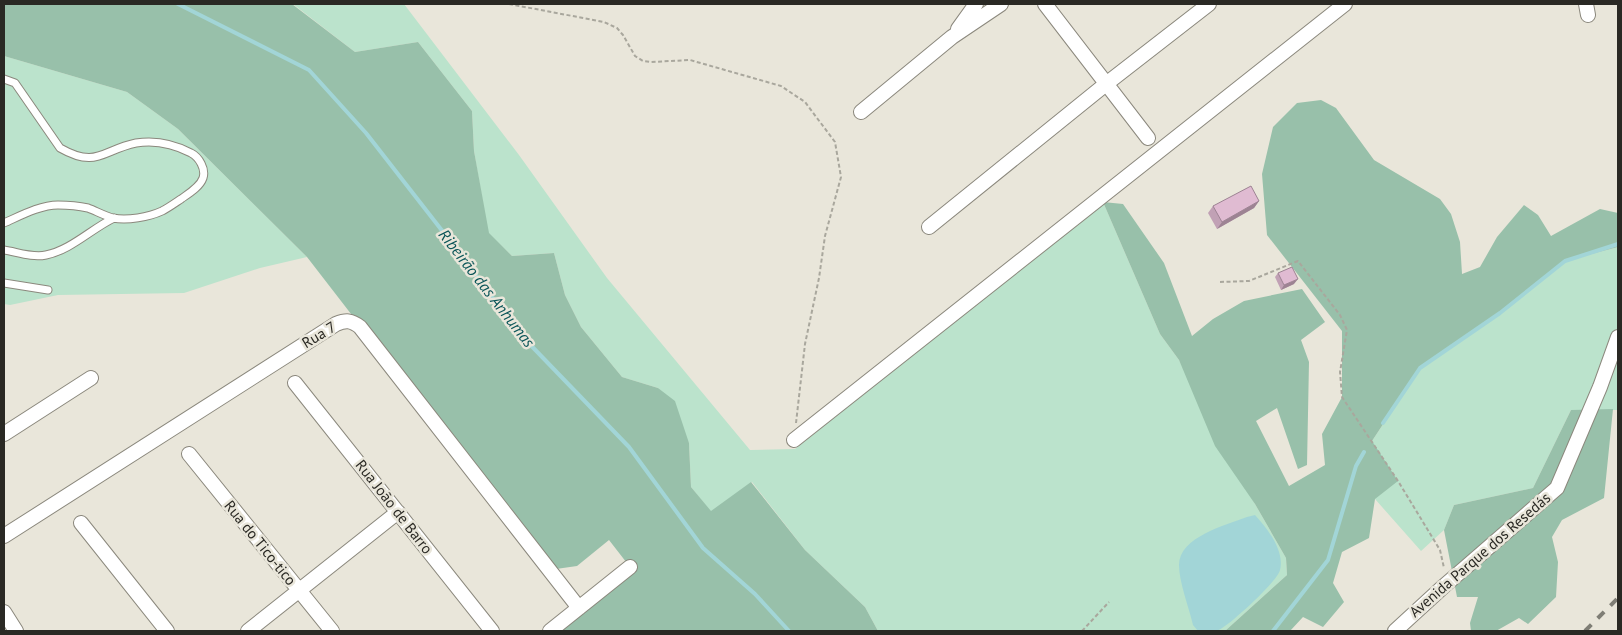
<svg xmlns="http://www.w3.org/2000/svg" width="1622" height="635" font-family="'PT Sans',sans-serif">
	<style>
		.green { fill: #bbe3cc }
		.forest { fill: #98c0aa }
		.water { fill: #a2d5d7 }
		.lines { fill: none; stroke-linecap: round; stroke-linejoin: round }
		.stream { stroke: #a2d5d7; stroke-width: 4 }
		.lane-casing { stroke: #8b887d; stroke-width: 9 }
		.street-casing { stroke: #8b887d; stroke-width: 16 }
		.path { stroke: #a9a79d; stroke-width: 2; stroke-dasharray: 4 2.5; stroke-linecap: butt }
		.lane { stroke: #fff; stroke-width: 7 }
		.street { stroke: #fff; stroke-width: 14 }
		.rail { stroke: #7f7e75; stroke-width: 4; stroke-dasharray: 9 9; stroke-linecap: butt }
		.wall { fill: #c1a1b5 }
		.shaded-wall { fill: #9d8393 }
		.building { fill: #e0bbd2; stroke: #9d8393 }
		.labels { text-anchor: middle; stroke-width: 5; stroke-linejoin: round; paint-order: stroke }
		.street-label { font-size: 15px; fill: #2a2924; stroke: #e9e6da }
		.water-label { font-size: 16px; font-style: italic; fill: #0a5558; stroke: #e9e6da }
	</style>
	<rect width="100%" height="100%" fill="#e9e6da"/>
	<path class="green" d="M293,4H404L519,155L607,278L750,450L795,449L1103,202L1160,334L1179,360L1255,504L1286,558L1287,575L1225,631H878L865,607L805,550L752,482L711,512L691,487L689,443L658,388L622,377L581,327L565,295L554,253L512,256L488,233L474,151L472,111L418,42L355,52Z
		M4,56L127,92L178,129L307,257L260,268L184,293L58,295L10,305L4,304Z
		M1618,247V410H1571L1533,488L1454,505L1444,530L1421,551L1375,499L1372,441L1420,368L1500,313L1565,261Z"/>
	<path class="forest" d="M4,4H292L355,52L418,42L472,111L474,151L489,233L512,256L554,253L565,295L581,327L622,377L658,388L675,401L689,443L691,487L711,511L751,482L805,550L865,607L878,631H550L630,567L609,540L577,566L549,570L307,257L178,129L127,92L4,56Z
		M1321,100L1336,108L1374,160L1440,199L1451,214L1460,242L1462,274L1480,267L1497,237L1524,205L1538,215L1551,236L1600,209L1618,213V247L1565,261L1500,313L1420,368L1372,441L1398,481L1375,499L1369,538L1342,552L1333,583L1344,602L1323,627L1303,617L1290,631H1225L1287,575L1286,558L1255,504L1215,446L1179,360L1160,334L1103,202L1123,204L1164,263L1192,336L1213,319L1244,301L1302,289L1325,322L1301,340L1309,362L1307,465L1298,469L1277,408L1256,421L1289,486L1325,465L1322,434L1342,397V331L1267,235L1262,174L1273,127L1297,103Z
		M1613,409L1604,498L1562,520L1552,537L1558,562L1556,597L1528,624L1519,618L1496,631H1471L1470,623L1478,597H1457L1444,530L1454,505L1533,488L1571,410Z"/>
	<path class="water" d="M1255,515C1267,528 1285,551 1280,570C1278,581 1228,627 1217,631C1212,633 1203,631 1198,631L1193,625C1189,608 1179,582 1179,565C1179,537 1226,525 1247,517Z"/>
	<g class="lines">
		<path class="stream" d="M178,4L309,70L366,133L447,237L518,332L629,447L703,548L755,594L789,631
			M1383,423L1420,368L1500,313L1565,261L1618,244
			M1273,631L1328,560L1356,466L1364,452"/>
		<defs>
			<path id="lane" d="M4,79L15,83L60,148C97,169 102,150 136,143C155,140 174,144 191,153C199,157 206,169 203,178C200,187 188,194 181,199C175,203 168,208 162,211C149,217 127,221 113,218C105,216 96,211 88,208C79,206 67,205 58,205C40,205 20,216 4,223
				M4,250C17,252 32,258 46,255C71,250 91,229 114,218
				M4,283L48,290"/>
			<path id="street" d="M1045,4L1148,138
				M1586,4L1588,15
				M958,29L976,4
				M861,112L952,37L1001,4
				M929,227L1106,84L1209,4
				M295,383L492,631
				M4,434L91,378
				M794,440L1345,4
				M189,454L332,631
				M81,523L167,631
				M4,536L336,324C346,320 351,320 360,327L579,608
				M4,612L16,631
				M248,631L398,512
				M550,631L630,567
				M1395,631L1444,586L1557,488L1600,387L1618,337"/>
		</defs>
		<use href="#lane" class="lane-casing"/>
		<use href="#street" class="street-casing"/>
		<path class="path" d="M509,4L604,22L617,28L623,35L635,56L643,61L651,62L690,60L781,86L805,102L835,142L841,177L825,236L819,278L805,344L796,423
			M1220,282L1249,281L1298,261L1340,315L1347,330L1340,372L1342,397L1398,481L1440,550L1444,568
			M1082,631L1109,602"/>
		<use href="#lane" class="lane"/>
		<use href="#street" class="street"/>
		<path class="rail" d="M1585,631L1618,598"/>
	</g>
	<path class="wall" d="M1259,201L1254,208L1217,229L1208,213L1213,206Z
		M1278,273L1294,284L1281,290L1275,277Z"/>
	<path class="shaded-wall" d="M1259,201L1254,208L1217,229L1222,222Z
		M1298,279L1294,284L1281,290L1284,285Z"/>
	<path class="building" d="M1251,186L1259,201L1222,222L1213,206Z
		M1292,267L1298,279L1284,285L1278,273Z"/>
	<g class="labels">
		<g class="street-label">
			<text transform="translate(319 335) rotate(-31)" y="5">Rua 7</text>
			<text transform="translate(394 507) rotate(52)" y="5">Rua João de Barro</text>
			<text transform="translate(260 543) rotate(51)" y="5">Rua do Tico-tico</text>
			<text transform="translate(1480 555) rotate(-41)" y="5">Avenida Parque dos Resedás</text>
		</g>
		<g class="water-label">
			<text transform="translate(487 288) rotate(52)" y="6">Ribeirão das Anhumas</text>
		</g>
	</g>
	<rect width="1622" height="635" fill="none" stroke="#2a2924" stroke-width="10"/>
</svg>
